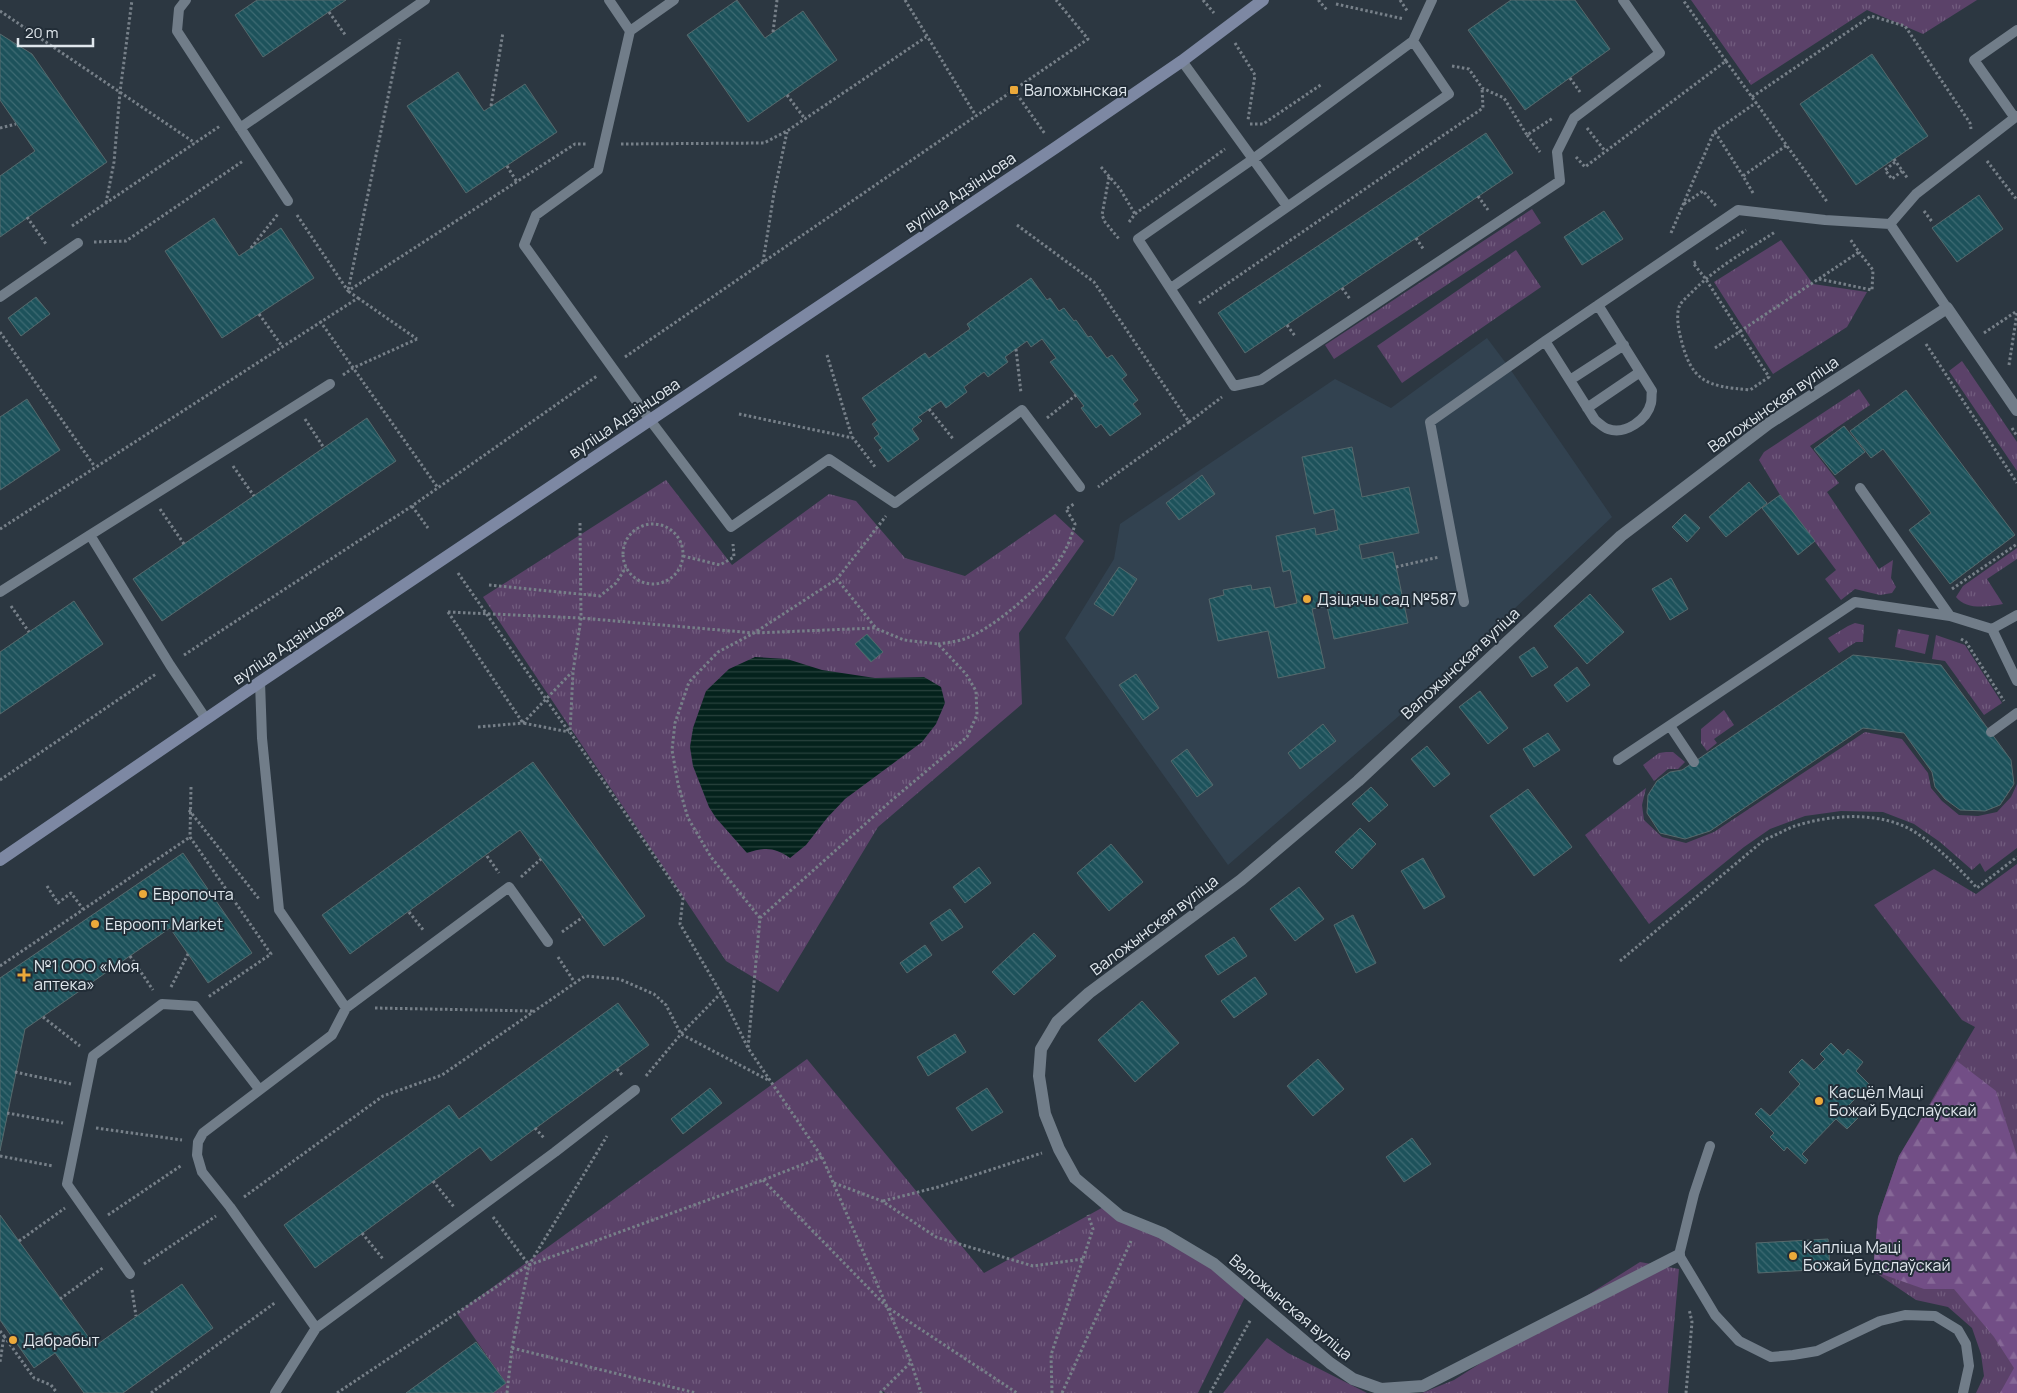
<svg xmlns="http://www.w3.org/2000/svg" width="2017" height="1393" font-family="Manrope,sans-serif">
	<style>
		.built { fill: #324250 }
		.grass { fill: url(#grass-tufts) }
		.forest { fill: url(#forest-firs) }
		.water { fill: url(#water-rules) }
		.building { fill: url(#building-back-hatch); stroke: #56696c }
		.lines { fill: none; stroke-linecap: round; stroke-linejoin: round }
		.path { stroke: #778089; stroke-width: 3; stroke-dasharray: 2.5 2.5; stroke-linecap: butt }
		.service { stroke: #717d89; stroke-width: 10 }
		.minor { stroke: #717d89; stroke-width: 12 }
		.secondary { stroke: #7d88a3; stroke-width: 12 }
		.poi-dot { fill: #eca93a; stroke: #222d37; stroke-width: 2 }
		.labels { text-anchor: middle; stroke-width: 4; stroke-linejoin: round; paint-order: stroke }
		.poi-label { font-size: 16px; fill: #e0e7ed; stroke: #222d37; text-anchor: start }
		.street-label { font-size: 16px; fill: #e0e7ed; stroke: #222d37 }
	</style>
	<defs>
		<pattern id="grass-tufts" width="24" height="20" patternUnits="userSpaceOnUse" patternTransform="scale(1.25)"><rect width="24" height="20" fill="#5b4269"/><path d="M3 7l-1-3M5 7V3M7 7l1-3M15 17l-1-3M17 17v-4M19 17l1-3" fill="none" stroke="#725d7f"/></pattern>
		<pattern id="forest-firs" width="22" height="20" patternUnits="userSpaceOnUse" patternTransform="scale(1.25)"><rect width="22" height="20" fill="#724e86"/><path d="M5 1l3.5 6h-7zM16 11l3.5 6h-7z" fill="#866897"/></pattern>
		<pattern id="water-rules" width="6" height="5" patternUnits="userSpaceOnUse" patternTransform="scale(1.25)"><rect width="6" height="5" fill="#04221c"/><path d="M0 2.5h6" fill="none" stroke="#28423d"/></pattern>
		<pattern id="building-back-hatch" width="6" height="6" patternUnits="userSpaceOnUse" patternTransform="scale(1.25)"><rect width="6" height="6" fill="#1d525b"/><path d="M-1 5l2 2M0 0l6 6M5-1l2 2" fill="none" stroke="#3e6b73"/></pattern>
	</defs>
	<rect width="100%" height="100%" fill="#2c3741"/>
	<path class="built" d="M1487,338L1508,366L1612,517L1415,702L1228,865L1065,638L1114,559L1120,524L1335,379L1391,408Z"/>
	<path class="grass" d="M1691,0H1977L1923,34L1867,10L1751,85Z
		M1532,209L1541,223L1334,359L1325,345Z
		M1781,240L1813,284L1867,292L1847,327L1773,374L1714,282Z
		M1516,250L1541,287L1402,383L1377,346Z
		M1962,361L2017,442V471L1949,371Z
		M1859,389L1870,405L1810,446L1839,483L1827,492L1879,569L1893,560L1891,578L1896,587L1892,593L1880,595L1855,589L1841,600L1825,579L1836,570L1780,495L1759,460L1764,452Z
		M666,480L732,565L829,494L856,501L905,558L965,576L1055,514L1084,541L1019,633L1022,704L878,827L778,992L726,961L483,597Z
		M2017,548V559L1987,579L2003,604C1987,607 1966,610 1956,597L1963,586Z
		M1855,623L1864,625L1863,642H1856L1839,653L1828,638L1848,626Z
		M1898,629L1929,635L1925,654L1895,647Z
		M1936,635L1965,645L2002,703L1984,715L1945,661L1932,659Z
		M1724,710L1734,725L1714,739L1717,743L1707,751L1701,743V729Z
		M1865,732L1902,739L1928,773L1931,788L1942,801L1959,815L1978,816L1997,812L2011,797L2017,784V848L1985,872L1980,863L1972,870L1940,842L1914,824L1883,812L1841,811L1805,816L1770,829L1744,847L1649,924L1585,835L1646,788L1642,805L1644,820L1662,837L1686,843L1714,832Z
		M1666,752H1673L1685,762L1678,769H1668L1654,781L1643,765L1659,753Z
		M2017,864V1393H1976L1984,1376L1981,1354L1972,1328L1948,1307L1916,1300L1873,1271L1878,1217L1899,1156L1975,1027L1962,1020L1874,905L1934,869L1976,894Z
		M807,1059L984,1273L1107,1205L1162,1233L1247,1293L1198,1393H885L883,1391L880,1393H493L506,1383L457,1313Z
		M1640,1262L1679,1269L1668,1393H1422L1454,1380Z
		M1267,1338L1288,1353L1367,1393H1223Z"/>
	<path class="forest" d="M1957,1061L1996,1091L2017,1156V1393H2000L2014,1368L1994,1337L1954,1289H1924L1873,1271L1878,1217L1899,1156Z"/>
	<path class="water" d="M755,657L787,659L822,670L875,678L924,677L941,687L945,703L936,724L922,742L845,799L827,818L806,845L790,858C775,847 764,847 747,853L716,818L709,807L693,766L690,747L693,728L706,691L729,669Z"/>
	<path class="building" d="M257,0H346L263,57L235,15Z
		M737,0L765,38L803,11L837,60L748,122L687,35Z
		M1511,0H1575L1610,49L1525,110L1468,30Z
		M0,34L32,54L107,162L0,237V176L35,151L0,100Z
		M1872,54L1928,136L1856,185L1800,104Z
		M458,72L484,111L525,84L557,132L466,193L407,106Z
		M1486,133L1513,173L1245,353L1218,313Z
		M1979,195L2003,229L1957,262L1932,228Z
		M1604,211L1623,239L1582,265L1564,237Z
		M214,218L239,256L281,228L314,278L222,338L165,251Z
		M1031,278L1047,300L1050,298L1059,311L1064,308L1074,321L1076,320L1088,337L1091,336L1107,358L1112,355L1127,375L1122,379L1138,400L1133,404L1141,414L1110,436L1101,424L1096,428L1081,408L1084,406L1050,362L1056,358L1042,339L1031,347L1027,341L1005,357L1008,362L988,377L984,372L964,387L967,392L946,408L941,401L918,417L922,421L912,429L919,439L888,462L879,450L882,448L874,438L879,434L872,424L877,420L862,398L925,353L929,358L970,329L967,324Z
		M36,297L50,314L21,336L8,318Z
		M1906,390L2015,535L1950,584L1909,530L1931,513L1883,449L1871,458L1850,431Z
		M27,399L60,450L0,490V417Z
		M367,418L396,461L162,621L133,579Z
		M1844,426L1865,452L1835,475L1814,449Z
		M1352,447L1362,497L1409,487L1419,533L1359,545L1362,559L1393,552L1408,623L1334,639L1327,606L1312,609L1325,668L1278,678L1268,631L1218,641L1209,599L1224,595L1223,590L1251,585L1252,590L1270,587L1275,608L1297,603L1290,570L1283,572L1276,536L1315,528L1316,535L1338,530L1334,509L1314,514L1302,457Z
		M1202,475L1215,494L1179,520L1166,503Z
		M1749,482L1767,503L1726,537L1709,517Z
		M1780,495L1815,541L1798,555L1762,508Z
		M1685,514L1700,528L1687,542L1672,527Z
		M1119,567L1137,579L1113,616L1094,604Z
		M1671,578L1688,609L1670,620L1652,589Z
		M1590,594L1624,632L1587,664L1554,626Z
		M74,601L103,644L0,714V652Z
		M867,634L883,652L871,662L855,644Z
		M1534,647L1548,667L1532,677L1519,657Z
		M1853,655L1941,665L2011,760L2014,784L2000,805L1985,811L1960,810L1945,799L1935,787L1932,772L1904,733L1863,728L1710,831L1685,839L1660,833L1647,813L1648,795L1657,781L1670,772L1682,770Z
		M1577,667L1590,685L1567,702L1554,685Z
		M1136,674L1159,708L1143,720L1119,685Z
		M1480,691L1508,728L1488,744L1459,707Z
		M1323,724L1336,741L1300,769L1288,753Z
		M1548,733L1560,750L1534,767L1523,749Z
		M1427,746L1450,774L1434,787L1411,759Z
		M1187,749L1213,785L1197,797L1171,761Z
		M533,762L645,916L604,946L520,830L350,954L322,915Z
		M1371,787L1388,805L1369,822L1352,804Z
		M1528,789L1572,847L1534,876L1490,816Z
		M1360,828L1376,844L1352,869L1335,852Z
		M1111,844L1143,882L1109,911L1077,873Z
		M183,853L252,953L208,983L170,928L25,1029L0,1151V978Z
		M1423,858L1445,897L1424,909L1401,871Z
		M979,867L991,883L965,903L953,887Z
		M1299,887L1324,919L1295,941L1270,909Z
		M950,909L963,927L942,941L930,923Z
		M1353,915L1376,963L1356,973L1334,925Z
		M1034,933L1056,956L1014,995L992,972Z
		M1234,937L1247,956L1218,975L1205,956Z
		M925,945L932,955L907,973L900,963Z
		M1255,977L1267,994L1234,1018L1221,1001Z
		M1142,1001L1179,1043L1135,1082L1098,1040Z
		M618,1003L649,1045L491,1161L480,1147L315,1268L284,1225L449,1105L459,1119Z
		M955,1034L966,1052L928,1076L917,1057Z
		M1831,1043L1843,1055L1848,1049L1863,1062L1856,1071L1873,1088L1864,1097L1861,1093L1849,1105L1860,1116L1847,1129L1836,1119L1802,1154L1808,1160L1805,1164L1787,1147L1784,1151L1770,1137L1774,1133L1755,1114L1761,1108L1770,1116L1800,1084L1789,1072L1802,1059L1814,1070L1825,1059L1820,1054Z
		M1318,1059L1344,1089L1313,1116L1287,1086Z
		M710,1088L722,1103L683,1134L671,1119Z
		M987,1088L1003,1112L972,1131L956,1108Z
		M1412,1138L1431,1164L1404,1182L1386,1157Z
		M0,1215L95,1346L182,1284L213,1328L123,1393H84L55,1353L34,1368L0,1320Z
		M1828,1239L1830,1269L1758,1273L1756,1243Z
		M476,1342L506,1383L493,1393H406Z"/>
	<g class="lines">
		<path class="path" d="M905,0L976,116
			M1203,0L1214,13
			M1320,0L1319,1L1327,10
			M1400,0L1408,12
			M1336,4L1404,19
			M0,11L195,143
			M329,12L346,36
			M773,32L777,0
			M1235,43L1255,75L1248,120
			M1726,61L1828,203
			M1452,66L1469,69L1482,88L1504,98L1527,135L1553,118
			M1570,78L1580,92
			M1014,90L1045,134
			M787,95L805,119
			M1752,97L1871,16L1905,26L1970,123L1971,129
			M491,106L503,32
			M1250,124H1263L1322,84
			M0,128L16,124
			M1587,128L1605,151
			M1715,132L1743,176
			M1527,135L1540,152
			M621,144L764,143L787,131L926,37
			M1576,157L1585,167L1726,61L1683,0
			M1894,159L1908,179
			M1987,161L2017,200
			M1895,162L1885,170L1892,179L1902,171
			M507,166L517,182
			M1101,167L1120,189L1135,214
			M1109,177L1102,215L1105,222L1119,239
			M1753,193L1743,176L1787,145
			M1478,196L1488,210
			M106,203L114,162L120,92L132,0
			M1684,204L1703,191L1716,206
			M1924,211L1933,223
			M297,215L348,291L575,144H588
			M27,217L46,244
			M1129,222L1135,214L1225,149
			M1017,225L1094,282L1189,422L1098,487
			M72,226L220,126
			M1671,233L1714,132L1757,102
			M1416,238L1424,250
			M94,242L126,241L243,161
			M251,248L278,214
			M1716,249L1746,230
			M763,262L774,193L787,132
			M1696,262L1693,263L1705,278L1769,377L1750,390C1705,386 1691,382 1680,335C1678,327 1676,312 1680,305C1682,301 1687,297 1691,293C1715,268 1746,251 1775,232
			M1819,279L1872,290L1873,270L1859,252
			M1342,288L1350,299
			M358,298L417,339
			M1199,303L1483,108L1482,88
			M259,314L282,346
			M320,321L438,488
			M1287,325L1295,336
			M0,332L95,467
			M1984,333L2017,311
			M1926,344L2017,483
			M1715,348L1859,252L1850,239
			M1016,349L1021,393
			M827,355L852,437
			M625,357L1088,39L1056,0
			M2009,365L2017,313
			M343,375L353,368L417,339
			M929,409L954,440
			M739,414L853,438L876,468
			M1047,418L1076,395
			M305,419L324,448
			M1189,422L1222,397
			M2012,428L2017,436
			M233,466L254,496
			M412,506L428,528
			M160,509L184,544
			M580,523L581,618L573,672L570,732L683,898L680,924L721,993L748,1048L822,1157L911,1362L921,1393
			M623 554a30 30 0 1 1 60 0a30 30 0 1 1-60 0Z
			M0,529L358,298L348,291L400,39
			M683,556L720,565L734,557L733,544
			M1396,567L1439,557
			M458,573L569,732
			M489,585L600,596L616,583L626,567
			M1952,589L2017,544
			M11,606L29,632
			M448,612L581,618L754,633L875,628L904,640L938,644L966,674L976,691L977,715L967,737L892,800L760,918L748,1048
			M448,612L523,723L569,732
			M875,627L837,579L886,516
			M1961,639L1966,642L2004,701
			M938,644C945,643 953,642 961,640C990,632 1038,589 1056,565C1065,553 1071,539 1075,524L1066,509L1074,504
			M184,655L412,506L597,376
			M478,727L523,723L572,672
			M0,780L156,674
			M191,787L190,837L271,954L208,997
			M189,810L259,899
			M487,856L499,873
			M521,877L541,859
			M47,886L58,903L71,893L83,909
			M409,912L424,931
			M760,918L711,857L688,818L678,784L672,750L675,723L689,682L718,652L754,633L837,579
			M562,932L583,917
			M130,956L153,990
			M558,957L575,983
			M1620,961L1764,840C1774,836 1783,831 1792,827C1830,814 1883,810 1918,834C1940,849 1959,868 1977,888L2017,857
			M0,966L190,837
			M171,987L188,954
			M375,1008L534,1011
			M43,1017L80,1046
			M617,1069L623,1076
			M15,1072L71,1084
			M646,1076L681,1034L721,993
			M7,1113L63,1123
			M96,1128L182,1140
			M535,1128L544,1138
			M0,1156L53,1166
			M763,1180L887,1307L1017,1393
			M433,1181L454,1207
			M834,1183L882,1201L936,1237L1033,1266L1083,1259
			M244,1197L383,1096L442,1075L585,976L619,979L654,994L666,1005L681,1034L770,1081
			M883,1201L938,1187L1042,1153
			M108,1215L182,1165
			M493,1217L529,1265
			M362,1233L383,1259
			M19,1241L65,1208
			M144,1264L216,1216
			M132,1290L136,1316
			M60,1299L104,1267
			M0,1331L4,1336L0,1362
			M4,1336L34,1378L51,1385L57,1393
			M512,1348L696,1393
			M151,1393L276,1302
			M337,1393L529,1265L607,1136
			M507,1393L512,1348L529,1265L763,1180L822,1157
			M880,1393L911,1362
			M1052,1393L1051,1355L1093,1229L1088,1215
			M1062,1393L1131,1241
			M1210,1393L1251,1319
			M1686,1393L1692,1322L1689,1309"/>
		<path class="service" d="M186,0L179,9L177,31L288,201
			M609,0L630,31
			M674,0L630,31L598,170L536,215L524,245L650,420L731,527L829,459L895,503L1022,410L1080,487
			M1432,0L1413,41L1253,159L1138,239L1234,386L1261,380L1560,181L1557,152L1574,118L1660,53L1623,0
			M1182,61L1287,206
			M2015,118L1974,60L2017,30
			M240,128L425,0
			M1890,224L1916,194L2017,116
			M1171,288L1449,94L1413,41
			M0,297L78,243
			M1545,341L1595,420C1599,423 1604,428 1608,429C1625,435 1647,420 1651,403C1652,399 1651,395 1652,391L1598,305
			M1570,380L1624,345
			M1587,408L1640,372
			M1860,488L1950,616
			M0,592L90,535
			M1464,602L1430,422L1545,341L1738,210L1825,220L1890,224L1947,308
			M2017,615L1992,629L2017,681
			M260,682L262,738L279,910L346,1008L509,887L548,942
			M206,719L170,665L90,535L330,384
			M1670,726L1694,762
			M1991,732L2017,713
			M1618,760L1855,602L1950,616L1992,629
			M1710,1146L1694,1194L1679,1255L1715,1315L1739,1341L1771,1357L1793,1355L1817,1351L1880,1321L1905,1315L1935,1316L1958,1330L1966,1344L1969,1366L1963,1393
			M130,1274L67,1184L93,1056L162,1004L195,1006L259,1089
			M316,1328L230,1207L202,1172L197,1155L198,1142L203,1133L332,1035L346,1008
			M275,1393L316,1328L555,1152L635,1090"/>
		<path class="minor" d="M1679,1255L1423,1386L1381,1389L1353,1379L1330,1363L1214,1264L1162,1233L1120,1216L1075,1178L1059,1149L1045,1114L1039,1076L1041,1049L1057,1022L1089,993L1241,880L1358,781L1621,536L1768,424L1947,308L2017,410"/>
		<path class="secondary" d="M0,860L260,682L1055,148L1182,61L1263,0"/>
	</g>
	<g class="poi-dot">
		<rect x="1009" y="85" width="10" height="10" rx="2.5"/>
		<circle cx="1307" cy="599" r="5"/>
		<circle cx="143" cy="894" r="5"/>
		<circle cx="95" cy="924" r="5"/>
		<path d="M21.5 967.5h5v5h5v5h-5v5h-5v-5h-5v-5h5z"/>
		<circle cx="1819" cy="1101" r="5"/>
		<circle cx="1793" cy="1256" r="5"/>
		<circle cx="13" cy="1340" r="5"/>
	</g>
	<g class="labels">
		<g class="poi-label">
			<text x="1024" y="96">Валожынская</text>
			<text x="1317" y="605">Дзіцячы сад №587</text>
			<text x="153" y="900">Европочта</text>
			<text x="105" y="930">Евроопт Market</text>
			<text x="34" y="972">№1 ООО «Моя<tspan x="34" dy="18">аптека»</tspan></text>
			<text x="1829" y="1098">Касцёл Маці<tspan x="1829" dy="18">Божай Будслаўскай</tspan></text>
			<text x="1803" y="1253">Капліца Маці<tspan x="1803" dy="18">Божай Будслаўскай</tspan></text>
			<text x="23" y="1346">Дабрабыт</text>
		</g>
		<g class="street-label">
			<text transform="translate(960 192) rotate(-34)" y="6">вуліца Адзінцова</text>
			<text transform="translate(1773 404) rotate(-35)" y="6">Валожынская вуліца</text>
			<text transform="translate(624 418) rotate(-34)" y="6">вуліца Адзінцова</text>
			<text transform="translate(288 644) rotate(-34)" y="6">вуліца Адзінцова</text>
			<text transform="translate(1460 663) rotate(-43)" y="6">Валожынская вуліца</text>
			<text transform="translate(1154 925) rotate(-37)" y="6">Валожынская вуліца</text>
			<text transform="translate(1291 1307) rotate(40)" y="6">Валожынская вуліца</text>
		</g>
	</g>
	<path d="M18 38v8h75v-8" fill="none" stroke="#e0e7ed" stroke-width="2.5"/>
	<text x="25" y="38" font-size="15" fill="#e0e7ed" stroke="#222d37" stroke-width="4" paint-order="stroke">20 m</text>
</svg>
